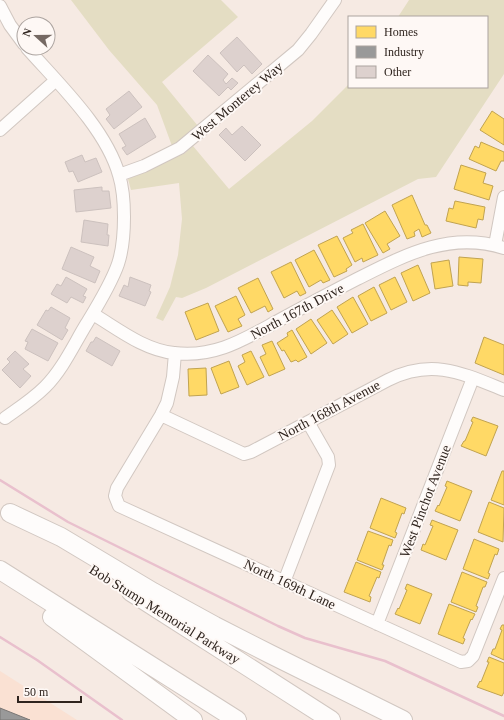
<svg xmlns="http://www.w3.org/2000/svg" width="504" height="720" font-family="'Times New Roman',serif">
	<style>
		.built { fill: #fae1d3 }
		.green { fill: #e4ddc3 }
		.homes { fill: #ffd966; stroke: #c1a350 }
		.industry { fill: #999; stroke: #797674 }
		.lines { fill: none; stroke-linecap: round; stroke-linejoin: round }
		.stream { stroke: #e9c0cd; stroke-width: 2.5 }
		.building { fill: #ddd1ce; stroke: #ccc1be }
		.minor-casing { stroke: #d1c7c1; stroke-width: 14 }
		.highway-casing { stroke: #d1c7c1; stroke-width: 20 }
		.minor { stroke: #fefcfb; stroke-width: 12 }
		.highway { stroke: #fefcfb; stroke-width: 18 }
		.labels { text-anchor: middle; stroke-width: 4; stroke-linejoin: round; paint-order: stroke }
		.street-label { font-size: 14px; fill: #2f241e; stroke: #fef8f5 }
	</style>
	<rect width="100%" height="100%" fill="#f6eae3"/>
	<path class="built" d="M0,671L77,720H0Z"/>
	<path class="green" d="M71,0H221L238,17L162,82L198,126L172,146L157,105L109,50Z
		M409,0H504V74L436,177L418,179L206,288L182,298L176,297L163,321L156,318L170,287L178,255L182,219L179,183L131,190L128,179L185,153L193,146L229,189L312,121L349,84V87H487V17H398Z"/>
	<path class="homes" d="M492,111L504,119V145L480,130Z
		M481,142L504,152V161H501L496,171L469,159L475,146L479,148Z
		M461,165L486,173L483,183L493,186L489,200L454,189Z
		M412,195L425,225H427L431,233L422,237L419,229L414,232L415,236L407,239L392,205Z
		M455,201L485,207L483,220L478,219L476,228L446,221L449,208L453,209Z
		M385,211L400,236L387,244L390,249L383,253L365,223Z
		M363,224L378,255L363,262L362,258L355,262L343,238L353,233L351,230Z
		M337,236L352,265L346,269L347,271L334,277L318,245Z
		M314,250L330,280L323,283L321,280L309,287L295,260Z
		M459,257L483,259L481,283L468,282V286L458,285Z
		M449,260L453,286L435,289L431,263Z
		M291,262L306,293L300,296L297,291L284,298L271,272Z
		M418,265L430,293L413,301L401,273Z
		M395,277L407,302L391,310L379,285Z
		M258,278L273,309L268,312L265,306L251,313L238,288Z
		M374,287L387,313L371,321L358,296Z
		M236,296L245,315L238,319L242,326L228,332L215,306Z
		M353,297L368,324L352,333L337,307Z
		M208,303L219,331L196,340L185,312Z
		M332,310L348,334L333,344L317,320Z
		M311,319L327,343L311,354L296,329Z
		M292,330L307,357L298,362L296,360L291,362L284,350L282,351L277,343L288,336L287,333Z
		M484,337L504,345V375L475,363Z
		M272,341L285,369L269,376L260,357L266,354L262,345Z
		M251,351L264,377L247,385L238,366L245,362L242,355Z
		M229,361L239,387L221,394L211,368Z
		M206,368L207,395L189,396L188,369Z
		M473,417L498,426L486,456L461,446L464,441H465L473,422L471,421Z
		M502,471H504V505L491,500Z
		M447,481L472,491L460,521L435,511L438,505L439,506L447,487L445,486Z
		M381,498L406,508L404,514L402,513L395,532L397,533L395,538L370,528Z
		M489,502L504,508L503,542L478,532Z
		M432,520L458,530L446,560L421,550L423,544L425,545L433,526L430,525Z
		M368,531L393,540L391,546L389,545L382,565H384L382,570L357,560Z
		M474,539L499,549L497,555L495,554L488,573L490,574L488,579L463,569Z
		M356,562L381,572L379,578L377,577L369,596L371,597L370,602L344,592Z
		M462,572L487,582L485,587H483L476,606L478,607L476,612L451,602Z
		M407,584L432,594L420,624L395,614L398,608L399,609L407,590L405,589Z
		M449,604L475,614L472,620L471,619L463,638L465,639L463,644L438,634Z
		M502,625H504V660L491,654L493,649H495L502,630L500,629Z
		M489,657L504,663V692L502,696L477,687L480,681L481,682L489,662H487Z"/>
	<path class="industry" d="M0,708L30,720H0Z"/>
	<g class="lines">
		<path class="stream" d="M0,480L68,522L278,626L305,638L385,661L504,716
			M0,637L37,660L122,720"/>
	</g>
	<path class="building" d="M237,37L262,64L252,74L244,65L237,72L220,53Z
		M208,55L228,74L223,80L226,84L232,78L238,83L231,90L228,87L219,96L193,71Z
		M129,91L142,107L114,129L106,119L110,115L106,109Z
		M145,118L156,137L127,155L122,148L126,146L119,134Z
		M242,126L261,145L245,161L219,135L226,128L232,135Z
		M82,155L85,162L96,158L102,172L78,182L73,171L69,172L65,162Z
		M102,187V191H109L111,208L76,212L74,190Z
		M84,220L108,224L107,235H109L108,246L81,242Z
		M71,247L94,257L90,266L100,271L95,283L62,269Z
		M66,277L87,289L83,296L86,297L83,303L71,297L67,303L51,294L57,284L61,286Z
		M130,277L151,285L149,291L151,292L145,306L119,296L124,285L128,287Z
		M51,307L70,318L65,328L68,330L62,340L37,325L46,310L48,311Z
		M32,329L58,343L48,361L25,349L28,342L25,341Z
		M96,337L120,351L112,366L86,351L91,342H93Z
		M15,351L29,364L23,369L31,376L20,388L2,370L10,362L7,359Z"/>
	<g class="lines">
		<defs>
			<path id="minor" d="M0,6L10,25L24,44
				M0,130L56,80
				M119,175L144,166L180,148L298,50L311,34L335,0
				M495,245L504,197
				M93,314C118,329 144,350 174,353C214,358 243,340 276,322C303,307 330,293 357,279C405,255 449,231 504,248
				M175,353L173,377L167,403L161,415L117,488L115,496L119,506L461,662L468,661L473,656L504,578
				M161,415L244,454L251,452L388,380C432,358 462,373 504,390
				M5,418C19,408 33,399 45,387C63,369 74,344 87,323C98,305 111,284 118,264C123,249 124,233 124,217C124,203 123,188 119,175C106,129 59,84 27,48
				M284,582L329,465L328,457L308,422
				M377,624L473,378"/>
			<path id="highway" d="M10,513L61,537L153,592L215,626L270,654L403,720
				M0,570L237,720
				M131,592L331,720
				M52,617L193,720"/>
		</defs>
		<use href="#minor" class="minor-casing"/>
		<use href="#highway" class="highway-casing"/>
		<use href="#minor" class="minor"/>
		<use href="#highway" class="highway"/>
	</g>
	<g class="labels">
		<g class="street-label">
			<text transform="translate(237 101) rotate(-40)" y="5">West Monterey Way</text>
			<text transform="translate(297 311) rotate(-28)" y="5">North 167th Drive</text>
			<text transform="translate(329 410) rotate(-28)" y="5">North 168th Avenue</text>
			<text transform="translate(425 501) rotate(-69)" y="5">West Pinchot Avenue</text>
			<text transform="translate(290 584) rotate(25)" y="5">North 169th Lane</text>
			<text transform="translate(165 614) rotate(32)" y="5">Bob Stump Memorial Parkway</text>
		</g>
	</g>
	<rect x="348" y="16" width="140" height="72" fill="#fef8f5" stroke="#aba39f"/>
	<rect x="356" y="26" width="20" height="12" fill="#ffd966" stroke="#aba39f"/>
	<text x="384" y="36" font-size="12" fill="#2f241e">Homes</text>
	<rect x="356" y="46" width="20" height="12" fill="#999999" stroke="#aba39f"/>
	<text x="384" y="56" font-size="12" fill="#2f241e">Industry</text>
	<rect x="356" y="66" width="20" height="12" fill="#ddd1ce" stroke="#aba39f"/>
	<text x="384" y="76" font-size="12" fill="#2f241e">Other</text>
	<g transform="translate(36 36) rotate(291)"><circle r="19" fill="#fef8f5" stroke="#aba39f"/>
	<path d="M0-3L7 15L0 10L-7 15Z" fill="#756963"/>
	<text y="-6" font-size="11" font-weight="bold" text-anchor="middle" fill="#2f241e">N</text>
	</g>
	<path d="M18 696v6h63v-6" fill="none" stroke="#2f241e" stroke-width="2"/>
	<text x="24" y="696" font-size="12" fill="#2f241e" stroke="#fef8f5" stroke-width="3" paint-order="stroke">50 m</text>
</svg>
